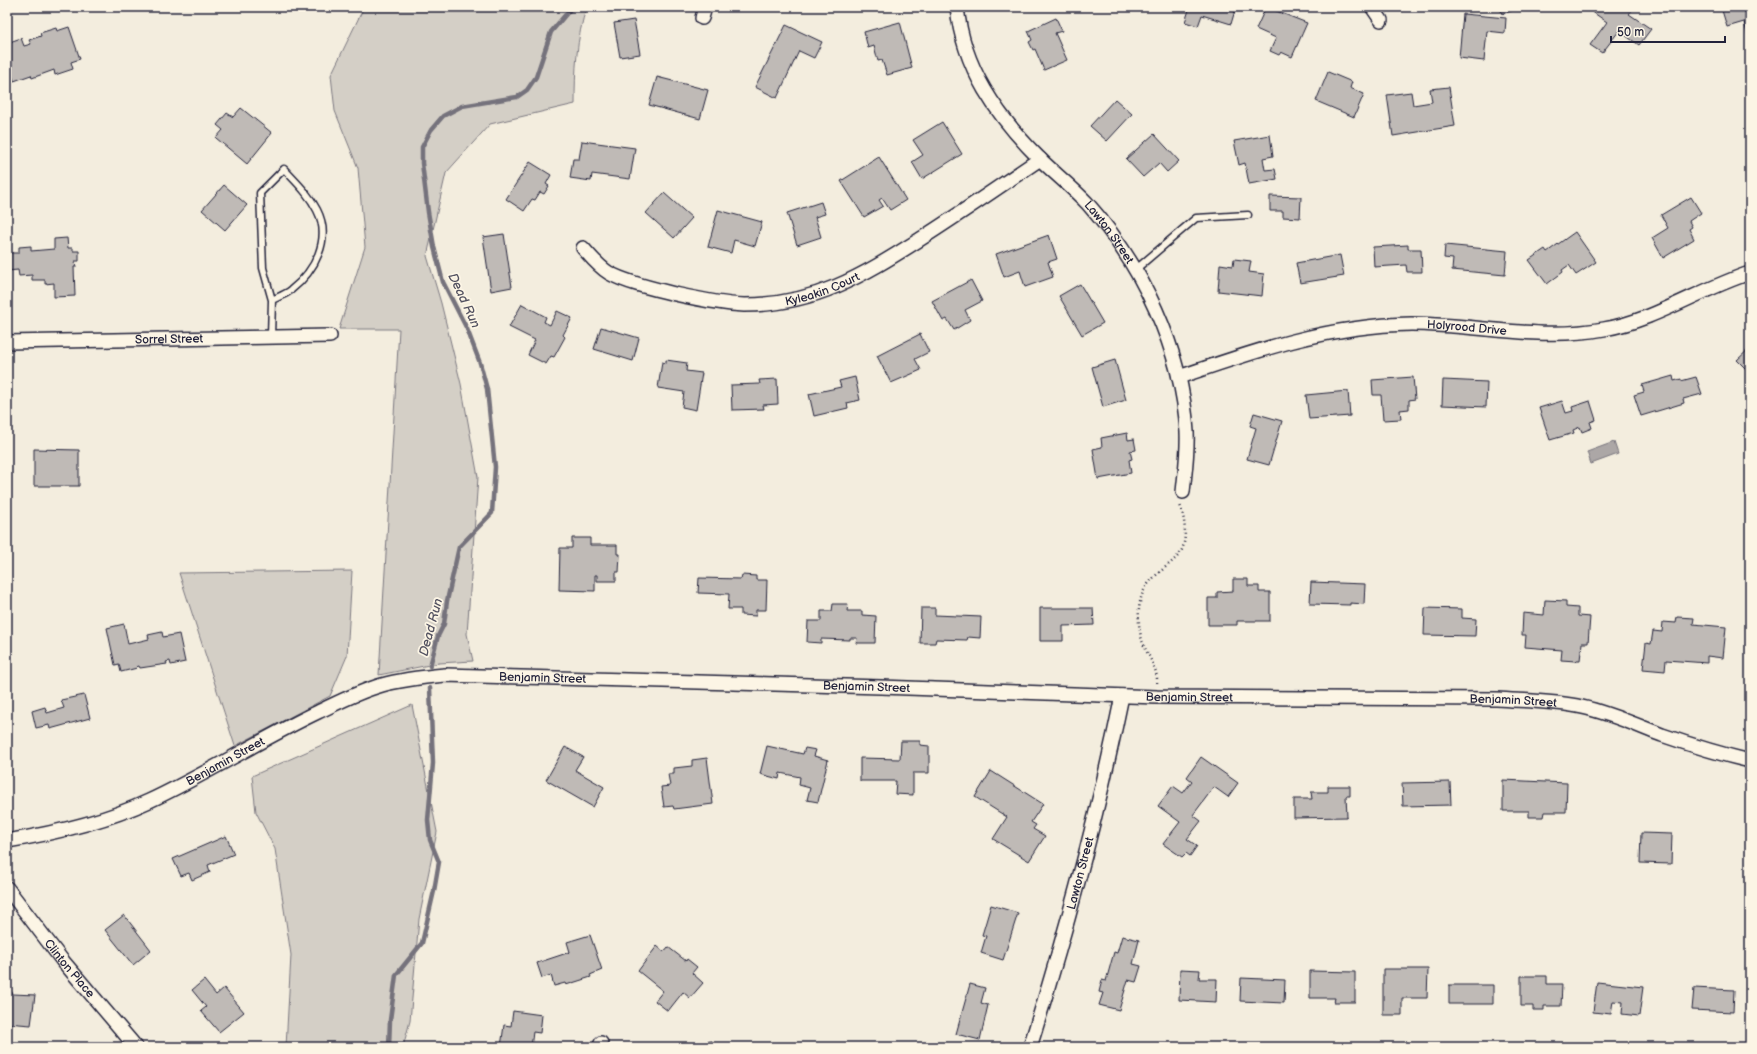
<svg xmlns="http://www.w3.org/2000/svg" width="1757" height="1054" font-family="'Balsamiq Sans',sans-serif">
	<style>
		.green { fill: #d4cfc6; stroke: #7b7880 }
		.water { fill: #aca7a6; stroke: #75727b }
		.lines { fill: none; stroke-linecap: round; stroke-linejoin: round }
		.stream { stroke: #75727b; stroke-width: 4.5 }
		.building { fill: #bfbab6; stroke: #22223b }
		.lane-casing { stroke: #22223b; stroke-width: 9 }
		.street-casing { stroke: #22223b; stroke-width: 16 }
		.path { stroke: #22223b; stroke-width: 2.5; stroke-dasharray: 1 3; stroke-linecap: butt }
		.lane { stroke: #fcf5e5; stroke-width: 6 }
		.street { stroke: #fcf5e5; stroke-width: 13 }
		.labels { text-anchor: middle; stroke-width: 3.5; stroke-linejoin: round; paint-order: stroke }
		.street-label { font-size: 12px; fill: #22223b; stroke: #fcf5e5 }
		.water-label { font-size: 13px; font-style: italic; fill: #525160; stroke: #fcf5e5 }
	</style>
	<rect width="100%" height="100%" fill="#f3edde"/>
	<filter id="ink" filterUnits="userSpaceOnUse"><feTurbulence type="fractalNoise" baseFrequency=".025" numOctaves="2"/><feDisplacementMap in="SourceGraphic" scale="8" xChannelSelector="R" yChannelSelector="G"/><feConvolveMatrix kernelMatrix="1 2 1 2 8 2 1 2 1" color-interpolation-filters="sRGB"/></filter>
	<g filter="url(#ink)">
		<path class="green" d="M364,7H587C576,36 575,74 575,104L490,124L446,173L427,256L441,303L461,384L478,477L467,634L473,661L439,663L379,675L399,329H339L365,247L358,168L335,111L331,75Z
			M352,571L347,656L330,696L235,746L179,573Z
			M412,705L437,832L419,919L410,1021L403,1047H286L291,955L275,849L256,812L252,776Z"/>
		<path class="water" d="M1614,442L1618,454L1591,464L1587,452Z"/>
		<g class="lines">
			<path class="stream" d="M430,666L438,636L444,624L447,601L459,547L492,513L495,467L487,389L480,363L467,329L443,282L434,247L428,212L422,163V147L431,130L443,116L462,106L517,97L527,90L536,77L551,32L572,7
				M389,1047L390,1020L396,975L422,943L434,891L439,862L430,840L428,820L433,763L430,688"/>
		</g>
		<path class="building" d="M1182,7H1236L1231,24L1202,15L1198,26L1185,22L1189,10Z
			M1266,7L1307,23L1292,57L1281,52L1279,55L1270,51L1276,38L1256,29Z
			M1500,7H1520V8L1502,14Z
			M1595,7H1628L1632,10L1629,14L1651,29L1639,45L1619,31L1602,53L1590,45L1607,22L1591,11Z
			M1721,7H1750V36L1748,37L1744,22L1727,27Z
			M1463,14L1506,18L1505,33L1487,31L1484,61L1459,58Z
			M1056,18L1062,31L1055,33L1067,60L1044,70L1035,49L1033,50L1029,42L1032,40L1028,31Z
			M634,20L640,54L620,57L614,23Z
			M900,22L912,68L887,75L882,60L878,61L874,46L868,48L864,32Z
			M786,25L822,42L814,58L799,51L777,98L755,87Z
			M69,27L80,59L71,62L73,69L55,75L54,70L32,78L31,75L14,81L7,62V43L21,38L24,46L31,44L29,40L41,36L40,33L56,28L57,31Z
			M1328,72L1352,82L1350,88L1364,94L1354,117L1316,101Z
			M657,77L708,90L700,119L649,105Z
			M1449,87L1455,126L1393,136L1387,95L1411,92L1413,105L1432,102L1430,89Z
			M1115,99L1132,114L1107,141L1090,126Z
			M241,108L272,133L247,164L216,138L223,130L217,125L227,113L233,117Z
			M942,122L962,154L922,179L912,162L923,155L913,140Z
			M1154,134L1179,161L1167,172L1159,163L1143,177L1126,159Z
			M1270,135L1273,156L1263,158L1265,170L1275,169L1277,179L1249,184L1245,163L1239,165L1234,141Z
			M582,141L635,148L630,179L592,174L591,181L570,178L573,159H579Z
			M879,157L906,200L890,210L882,198L879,200L883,206L864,217L841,181Z
			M530,162L551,175L546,184L549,186L544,194L540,192L535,200L532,199L524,211L506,199Z
			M224,185L247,205L225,230L202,210Z
			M664,193L692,218L674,238L646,213Z
			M1270,196L1301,197L1300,218L1283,217V211H1270Z
			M1691,197L1701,213L1689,221L1692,227L1689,229L1694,239L1663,258L1652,238L1668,228L1661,215Z
			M821,202L825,214L815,217L821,237L797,245L787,213Z
			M718,210L762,222L755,246L734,240L731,253L708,247Z
			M1575,232L1596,262L1576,275L1569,265L1562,270L1563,272L1547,284L1529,260L1545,249L1547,252Z
			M504,234L512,287L491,291L483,237Z
			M1049,235L1057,259L1048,262L1053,277L1025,287L1020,271L1004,277L996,254Z
			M67,238L68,248H73V251H79V261H75L76,267H74L75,296L54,297V283L45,284V280H32V275L19,276L18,270L7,271V253H19V247L31,246V251L54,249V239Z
			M1408,245V249H1421L1422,272H1407L1406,265L1374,267L1373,247Z
			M1445,245L1507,251L1505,275L1452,270L1453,259L1444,258Z
			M1340,255L1344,276L1300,283L1296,263Z
			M1234,259L1251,261L1249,272L1264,274L1262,296L1218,291L1220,264L1233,266Z
			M971,280L982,301L965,310L970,320L954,330L947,319L943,321L932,301Z
			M1080,284L1103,323L1082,335L1059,296Z
			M522,304L546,317L544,322L550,325L557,311L572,318L563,335L565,337L554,357L551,356L546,364L528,355L535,340L509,327Z
			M601,327L639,338L633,361L594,349Z
			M920,334L929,352L915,359L921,370L891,383L877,356Z
			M1750,348V373L1737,360Z
			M666,360L687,363L686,371L702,373L696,410L682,407L684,392L658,388L662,362L666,363Z
			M1115,360L1126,400L1103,407L1092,367Z
			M1673,376L1674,381L1681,379V381L1696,377L1702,394L1683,399L1684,403L1641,416L1634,395L1644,392L1642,385Z
			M855,377L860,400L847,403L848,408L814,416L809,394L841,387L839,381Z
			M1413,377L1415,399L1409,400V409L1400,410L1401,419L1383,420L1381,395H1373L1372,380Z
			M777,379L778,404L763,405L764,409L732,410L731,385L760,384L759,380Z
			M1443,380L1487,382L1486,407L1442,405Z
			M1348,391L1350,416L1309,419L1306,395Z
			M1562,401L1566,413L1573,411L1572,407L1590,401L1596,420L1590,422L1592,428L1582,432L1580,427L1573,430L1574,433L1550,440L1539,408Z
			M1254,413L1282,421L1269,465L1247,459L1256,428L1250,426Z
			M1127,433L1128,440L1134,439L1136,450L1130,451L1132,459L1129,460L1131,473L1098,479L1093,449L1102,447L1101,438Z
			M34,449L79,450V486H34Z
			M572,538H590V545H617V554H620L619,572H616V581H597V575H595V591L559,590L560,548H572Z
			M742,575L756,576V580H767L766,610H756V616L741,615V609H728L729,594L698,593L699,578L741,579Z
			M1233,579H1248V586H1259V592H1270V621H1237V625H1208V598H1217V592L1233,591Z
			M1311,582L1365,584L1364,604L1350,603V605L1310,604Z
			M1545,600L1566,601V607L1578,608V616L1590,617L1588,643H1582L1580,660H1577L1576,661L1561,660L1562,650L1525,647L1526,635H1522L1523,613L1544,615Z
			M833,604H848L847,611H862V615L876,616L875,643H856L857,638H850V640L821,639V643L807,642L808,621H821V611H832Z
			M921,608H935V615L981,617L980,638L968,637L967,640L936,639L935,643H920Z
			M1040,608H1093L1094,625L1063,626V641H1040Z
			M1425,608L1462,609V618L1476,619L1475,636L1424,635Z
			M1677,617L1694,618L1693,624L1726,627L1723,658L1707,656V663L1666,660L1665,671L1643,669L1646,643L1651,644L1653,631L1662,632L1663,622L1676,623Z
			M124,624L128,644L149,639L148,635L162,632L163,637L179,634L185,662L171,665L170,661L166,662L167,664L140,668L139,666L136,667L137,668L121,672L119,664L115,665L107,628Z
			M84,695L90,718L50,729L49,725L36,728L32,711L45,707L47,713L64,708L61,700Z
			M7,711L10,746H7Z
			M901,741H920V745L929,746V773H913V795L895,794L896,781H860V758L900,759Z
			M767,746L803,754L805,748L816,750L814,756L828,760L818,802L807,800L810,788L799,785L800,777L780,773L779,779L760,774Z
			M565,747L583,757L575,770L604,787L593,807L546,780Z
			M1201,757L1238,783L1228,797L1214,787L1193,815L1201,821L1187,839L1197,846L1190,856L1186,853L1182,857L1163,844L1180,822L1158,806L1173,786L1183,793L1192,781L1187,777Z
			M707,758L713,804L674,809L673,806L664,807L661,787L670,786L668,774H674V768L692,766V760Z
			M991,771L1043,804L1031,822L1036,825L1033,829L1045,836L1029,861L993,839L1007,817L975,797Z
			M1503,780L1567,783L1566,812H1545L1544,817H1529V811H1503Z
			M1450,782L1451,805L1403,806L1402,783Z
			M1328,786H1350V796H1346L1347,817L1294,818V799H1312L1311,792H1328Z
			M1641,833L1672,834L1671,864L1640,863Z
			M226,836L234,854L208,865L210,872L192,880L189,873L181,876L173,859Z
			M991,905L1018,913L1003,960L981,953L986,936L982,935Z
			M124,915L151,950L133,965L105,930Z
			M590,935L602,970L590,975L591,977L566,985L565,983L554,986L551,975L542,978L537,963L570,952L567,942Z
			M1122,936L1139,940L1133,964L1141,966L1136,982L1128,980L1119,1010L1099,1005L1103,993L1099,992L1102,980L1106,981L1114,952L1117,953Z
			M657,946L664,952L668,947L686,961L687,959L697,967L692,973L703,983L690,998L683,992L668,1011L655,1001L663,991L638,971Z
			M1180,969L1200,970L1199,979H1217L1216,1002L1179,1000Z
			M1383,969H1428L1427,998H1402V1015H1383Z
			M1310,971L1355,972V1002H1334L1335,998H1310Z
			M1521,976H1547V984H1562L1561,1006H1544V1010H1533V1006H1521Z
			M1241,978L1285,980L1284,1003L1240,1001Z
			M204,980L216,995L224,988L244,1012L219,1032L201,1011L206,1007L192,990Z
			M1597,982L1643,987L1639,1016L1622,1014L1623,1002L1613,1001L1611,1014L1593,1012Z
			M970,984L985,988L981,1003L988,1005L980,1040L956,1034Z
			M7,985L13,994L35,995L31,1025L7,1023Z
			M1449,985H1493V1004H1449Z
			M1694,988L1734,990L1733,1012L1692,1010Z
			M513,1011L542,1015L540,1033L533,1032L531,1047H501L504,1025L511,1026Z
			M712,1041L713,1047H675Z"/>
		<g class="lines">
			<defs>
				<path id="lane" d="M1135,270L1196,218L1248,215
					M271,337L272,300C278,297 286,294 291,290C315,271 332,239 317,210C309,194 296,182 284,169L260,193L263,268L272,300"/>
				<g id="street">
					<path id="s1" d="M957,7C963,68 997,116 1039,158C1054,173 1072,187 1087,203C1142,265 1182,349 1187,432C1188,452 1185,472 1183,492"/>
					<path d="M1372,7L1381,20"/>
					<path d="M702,18L705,7"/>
					<path id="s2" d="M583,248C591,257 599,267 609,273C627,283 655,289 675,294C698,299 720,304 744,305C815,305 862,276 919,240C960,214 1000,186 1040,159"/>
					<path id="s3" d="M7,342L330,336"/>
					<path id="s4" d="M1179,377C1254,351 1330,325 1411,324C1475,324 1539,341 1604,329C1656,320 1700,289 1750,273"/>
					<path id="s5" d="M7,841C56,833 104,822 149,801C207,774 261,739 318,712C339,702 360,691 382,685C403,679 424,677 445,675L881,687L1157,697L1497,699C1525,701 1555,701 1582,707C1610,713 1636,725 1662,735C1691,745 1720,754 1750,761"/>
					<path id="s6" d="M7,888L62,960L136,1047"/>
					<path d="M600,1047L601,1043"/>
					<path id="s7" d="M1030,1047C1066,932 1098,814 1122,696"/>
				</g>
			</defs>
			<use href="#lane" class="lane-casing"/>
			<use href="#street" class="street-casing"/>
			<path class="path" d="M1157,683C1158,668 1148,657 1143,643C1138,630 1137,608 1142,595C1148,578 1165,569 1177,557C1189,546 1185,518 1180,505"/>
			<use href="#lane" class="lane"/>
			<use href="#street" class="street"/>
		</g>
	</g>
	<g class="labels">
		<g class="street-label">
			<text dy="4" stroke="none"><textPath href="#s1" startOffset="278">Lawton Street</textPath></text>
			<text dy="4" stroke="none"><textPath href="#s2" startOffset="256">Kyleakin Court</textPath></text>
			<text dy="4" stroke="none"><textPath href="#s4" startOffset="295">Holyrood Drive</textPath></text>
			<text dy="4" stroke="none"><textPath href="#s3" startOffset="162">Sorrel Street</textPath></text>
			<text dy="4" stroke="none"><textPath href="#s5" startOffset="570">Benjamin Street</textPath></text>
			<text dy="4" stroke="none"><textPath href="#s5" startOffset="894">Benjamin Street</textPath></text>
			<text dy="4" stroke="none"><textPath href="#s5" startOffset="1217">Benjamin Street</textPath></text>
			<text dy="4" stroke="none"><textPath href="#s5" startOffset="1541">Benjamin Street</textPath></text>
			<text dy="4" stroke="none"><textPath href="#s5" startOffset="234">Benjamin Street</textPath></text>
			<text dy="4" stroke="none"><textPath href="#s7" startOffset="181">Lawton Street</textPath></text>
			<text dy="4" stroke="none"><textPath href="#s6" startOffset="102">Clinton Place</textPath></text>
		</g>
		<g class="water-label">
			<text transform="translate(465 300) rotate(65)" y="5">Dead Run</text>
			<text transform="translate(430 627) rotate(-75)" y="5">Dead Run</text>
		</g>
	</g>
	<rect width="1757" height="1054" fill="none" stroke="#fcf5e5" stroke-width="24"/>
	<rect x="12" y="12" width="1733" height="1030" fill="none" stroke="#22223b" stroke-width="1.5" filter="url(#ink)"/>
	<path d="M1611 36v6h114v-6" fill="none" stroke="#22223b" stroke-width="2"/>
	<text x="1617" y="36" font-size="12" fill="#22223b" stroke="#fcf5e5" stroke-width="3" paint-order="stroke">50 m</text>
</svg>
